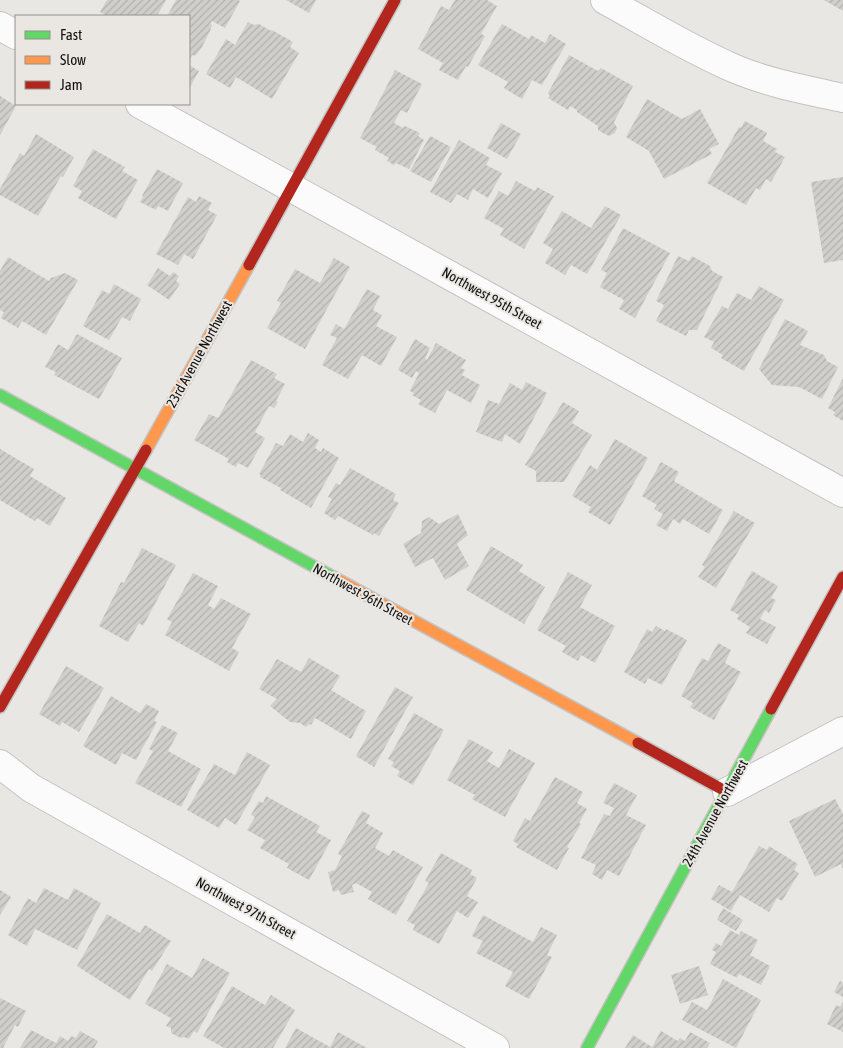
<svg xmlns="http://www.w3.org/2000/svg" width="843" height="1048" font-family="'Asap Condensed',sans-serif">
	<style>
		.building { fill: url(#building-hatch) }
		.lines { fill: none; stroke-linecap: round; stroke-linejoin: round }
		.street-casing { stroke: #c4c3c2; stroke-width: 30 }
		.fast-casing { stroke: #c4c3c2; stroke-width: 14 }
		.slow-casing { stroke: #c4c3c2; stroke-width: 14 }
		.jam-casing { stroke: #c4c3c2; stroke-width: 14 }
		.street { stroke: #fcfbfb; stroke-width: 28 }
		.fast { stroke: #63d668; stroke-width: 11 }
		.slow { stroke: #ff974d; stroke-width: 11 }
		.jam { stroke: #b3261e; stroke-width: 11 }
		.labels { text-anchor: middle; stroke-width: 4; stroke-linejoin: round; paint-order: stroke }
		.street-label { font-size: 14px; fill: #100f0e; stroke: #eae7e3 }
	</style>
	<defs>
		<pattern id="building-hatch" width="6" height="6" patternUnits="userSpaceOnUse" patternTransform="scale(1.25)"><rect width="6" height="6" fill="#d0cfcc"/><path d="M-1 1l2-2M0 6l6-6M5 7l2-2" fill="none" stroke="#b2b1ae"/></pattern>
	</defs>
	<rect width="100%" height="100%" fill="#e9e7e4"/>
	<path class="building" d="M107,0H166L157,16H107L100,12Z
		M176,0H238L240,1L225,28L212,21L210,24L212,25L210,31L202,47L195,56L192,55L189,62V16H167Z
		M286,0H316L309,13Z
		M455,0H487L497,6L481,34L485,36L468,67L466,66L458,80L439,70L443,63L418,49L441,6L449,10Z
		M824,0H843V11Z
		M248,22L254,25L259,24L271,31L272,30L293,42L290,47L299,53L272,99L236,77L230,88L206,74L226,39L235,45Z
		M502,24L529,39L531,35L545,43L550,34L566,44L542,85L532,80L522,99L504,88L508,82L478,65Z
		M569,55L598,71L601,68L633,86L614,122L617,128L615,133L609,136L603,133L598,130V126L577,112V110L570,106L568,110L548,98L550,96L548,93Z
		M189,65L199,71L189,89Z
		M395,70L422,84L407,113L401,110L394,123L403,128L405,126L420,133L418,136L424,140L409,169L396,163L394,165L387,161L389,158L375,150L377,147L360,138Z
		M0,96L16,106L0,135Z
		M647,99L682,119L700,109L719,144L709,149L712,154L664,179L649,151L626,137Z
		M745,121L767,133L763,141L777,149L775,152L785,157L771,182L766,179L760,190L756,188L746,205L707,183L739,127L741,128Z
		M501,123L521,134L507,159L487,148Z
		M36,134L74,157L63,177L61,176L38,216L0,195V189L20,153L24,156Z
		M430,136L451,147L431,182L410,171Z
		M459,140L490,158L486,165L502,173L488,198L473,189L468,200L457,194L451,203L430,192Z
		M93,149L125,167L122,171L138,180L116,219L78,198L82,191L73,186Z
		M157,169L183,183L168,211L158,206L156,210L140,202L143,197L142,196Z
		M843,177V260L824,263L811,182Z
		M516,181L535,191L537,187L554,196L524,249L500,235L504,229L484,218L499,191L508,196Z
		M199,196L212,203L208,210L217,215L193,259L184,254L178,265L156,254L188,197L196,202Z
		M605,206L621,215L587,274L571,265L565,275L545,263L553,249L543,243L562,211L591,228Z
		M623,228L670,253L635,318L619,309L624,300L600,287L607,273L601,270Z
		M678,256L689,261L692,256L710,266L712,271L723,277L697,330H689L686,336L656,321L664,305L656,301Z
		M8,257L49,281L51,278L65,273L78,280L46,335L22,321L18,328L1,318L4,312L0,310V271Z
		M334,258L350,267L305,349L267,328L281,303L277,301L295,269L320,283Z
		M158,268L170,276L173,272L179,276L176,281L180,284L169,300L147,285Z
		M114,284L141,299L130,321L122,317L109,340L83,326L102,290L109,294Z
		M759,286L784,300L744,371L721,358L723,355L711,348L714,342L704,337L722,306L728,309L737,293L751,300Z
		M367,289L380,296L373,310L382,315L376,326L397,337L381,366L362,355L348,379L322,365L337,338L330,335L336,324L344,329Z
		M785,319L808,331L800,345L824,355L827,361L838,367L822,399L799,387L772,385L759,369Z
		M77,334L122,358L99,399L54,375L56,372L45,367L58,344L68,350Z
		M415,339L430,348L425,358L427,360L436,343L466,360L461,368L465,370L462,375L480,385L471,403L447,390L435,413L418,404L421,400L412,395L414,393L410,391L419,373L416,371L412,378L398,370Z
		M251,360L277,374L274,378L285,384L276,401L278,402L274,408L269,406L255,432L265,438L248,468L238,463L236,467L227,462L229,459L194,440L209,414L218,418Z
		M843,378V421L833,415L835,412L828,408Z
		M526,382L547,393L520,444L505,434L502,442L476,432L488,400L499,404L510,383L522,390Z
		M563,402L579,411L572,423L592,435L564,482H536V471L525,465Z
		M308,433L319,440L315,448L321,452L323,448L339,458L311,508L280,490L281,488L260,477L261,475L259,474L276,443L283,446L290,434L303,442Z
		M615,439L648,458L610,525L588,512L591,507L572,496L590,465L597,470Z
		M0,449L34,469L30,476L66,498L50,526L37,518L35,521L0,500Z
		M661,462L679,472L674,481L723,510L709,534L683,519L680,524L673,519L667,531L656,525L663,514L654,509L657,505L642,496Z
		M350,468L396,494L393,500L399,503L379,536L374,533L373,535L338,516L335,520L324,513L332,499L328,497L336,483L340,485Z
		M734,511L755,523L716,588L698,577L705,567L702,565Z
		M458,514L468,535L457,544L469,566L445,580L433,558L415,567L403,544L421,533L422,521L429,517L439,524Z
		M491,546L523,565L519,571L545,587L524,624L466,590Z
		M142,548L176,565L143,626L139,623L128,642L99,626L121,582L124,583Z
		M752,571L778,586L771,598L776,600L769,613L765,610L760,619L776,627L767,644L746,633L750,627L737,619L739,615L730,610Z
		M568,572L592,585L580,607L615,626L595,663L581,655L578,661L562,652L566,646L537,630Z
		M193,573L218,586L208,605L214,609L221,598L251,614L232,648L239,652L229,671L165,635L172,622L167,619Z
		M656,626L665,631L666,629L687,640L662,685L648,678L645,684L624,672L647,629L652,632Z
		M718,643L731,650L725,663L741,672L714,720L690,707L693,703L681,696L702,658L708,661Z
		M309,658L340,676L331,690L366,711L351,739L315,718L311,725L309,724L306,727L300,723L290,722L270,706L277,699L259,689L277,659L301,672Z
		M66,666L104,688L79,732L62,722L60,726L39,714Z
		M395,687L413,697L374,767L356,756Z
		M111,696L140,713L146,704L159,711L154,721L157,722L136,760L122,753L116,765L83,746Z
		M414,713L444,730L413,785L397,776L400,771L391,766L394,762L388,759Z
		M162,725L178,733L168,751L201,769L181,807L135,783L153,751L149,749Z
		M469,739L493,752L487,761L499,768L509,749L535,763L505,817L472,799L475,795L447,780Z
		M247,752L270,765L236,825L225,818L219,828L187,810L214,764L235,775Z
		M555,777L583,792L577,803L587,809L579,823L581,824L567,847L569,848L557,870L516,847L518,844L513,841L525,818L530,821Z
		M614,783L637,795L626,815L646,825L619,876L607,870L602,880L592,874L596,865L581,858L604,814L610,816L614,808L603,803Z
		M266,796L320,826L316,832L331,840L309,880L287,868L289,864L260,848L265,840L247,830L255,817L251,815L259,801L263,803Z
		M835,799L843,814V869L841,864L815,877L789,821Z
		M362,811L370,815L366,823L383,833L375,848L389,856L393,850L423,867L396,915L368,899L372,892L356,883L352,885L354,892L341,895L339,890L333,892L328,872L335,870L342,856L338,854Z
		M759,846L767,850L769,846L798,864L794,870L799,873L782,901L777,898L769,912L740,895L731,911L711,899L719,885L732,892Z
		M441,853L472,870L470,874L477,878L467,896L478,902L468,918L457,911L439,944L413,930L415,925L407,921L429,883L425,881Z
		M44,888L68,900L74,888L101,903L77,950L35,929L27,946L8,935L28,898L36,903Z
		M0,890L11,897L0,915Z
		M723,908L743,920L736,931L717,920Z
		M107,914L140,933L145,925L171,941L152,971L149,969L130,1000L77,966Z
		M483,915L533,942L541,927L557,935L547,955L552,957L529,999L505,986L513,972L476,953L483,941L472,936Z
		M730,930L739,935L741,931L758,940L750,955L770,966L761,985L739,974L737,978L710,964L716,952L712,950L716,943L721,946Z
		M203,958L230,973L197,1033L194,1031L189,1039L184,1037L181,1038L171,1033V1028L166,1026L171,1018L145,1004L167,964L192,978Z
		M699,966L708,995L680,1004L671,975Z
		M723,979L761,1000L736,1048L682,1020L692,1002L707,1010Z
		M840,981L843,983V997L834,992Z
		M232,986L265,1005L271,995L295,1010L273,1048H224L203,1036Z
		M0,998L26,1011L18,1027L15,1025L3,1048H0Z
		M843,1002V1032L827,1024L836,1005L840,1007Z
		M296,1028L330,1047L338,1032L367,1048H285Z
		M31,1030L56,1043L60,1036L68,1041L71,1036L76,1038L80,1031L98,1041L94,1048H20Z
		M661,1031L678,1041L680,1038L685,1041L690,1032L710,1043L707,1048H625L633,1035L652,1047Z"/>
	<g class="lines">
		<defs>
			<path id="street" d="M605,0C647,23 689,49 733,68C768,83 806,90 843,98
				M0,26L16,35
				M140,104L843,493
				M0,764L31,788L495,1048
				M727,792L843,731"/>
			<path id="fast" d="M0,395L335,578
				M587,1048L771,709"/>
			<path id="slow" d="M146,450L249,265
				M335,578L638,743"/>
			<path id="jam" d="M249,265L395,0
				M0,707L146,450
				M771,709L843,577
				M638,743L727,792"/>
		</defs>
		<use href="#street" class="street-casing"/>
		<use href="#fast" class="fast-casing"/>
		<use href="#slow" class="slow-casing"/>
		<use href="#jam" class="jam-casing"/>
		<use href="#street" class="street"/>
		<use href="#fast" class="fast"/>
		<use href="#slow" class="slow"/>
		<use href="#jam" class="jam"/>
	</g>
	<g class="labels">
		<g class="street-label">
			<text transform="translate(492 298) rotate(29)" y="5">Northwest 95th Street</text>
			<text transform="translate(199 354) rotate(-61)" y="5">23rd Avenue Northwest</text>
			<text transform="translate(363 594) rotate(29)" y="5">Northwest 96th Street</text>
			<text transform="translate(715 813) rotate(-61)" y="5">24th Avenue Northwest</text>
			<text transform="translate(246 908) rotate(29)" y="5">Northwest 97th Street</text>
		</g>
	</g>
	<rect x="15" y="15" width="175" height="90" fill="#eae7e3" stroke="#93918e"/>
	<rect x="25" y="31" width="25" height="8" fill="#63d668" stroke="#93918e"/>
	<text x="60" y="40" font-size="15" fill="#100f0e">Fast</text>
	<rect x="25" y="56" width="25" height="8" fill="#ff974d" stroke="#93918e"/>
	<text x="60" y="65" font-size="15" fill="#100f0e">Slow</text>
	<rect x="25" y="81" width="25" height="8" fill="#b3261e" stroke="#93918e"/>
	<text x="60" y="90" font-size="15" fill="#100f0e">Jam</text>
</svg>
